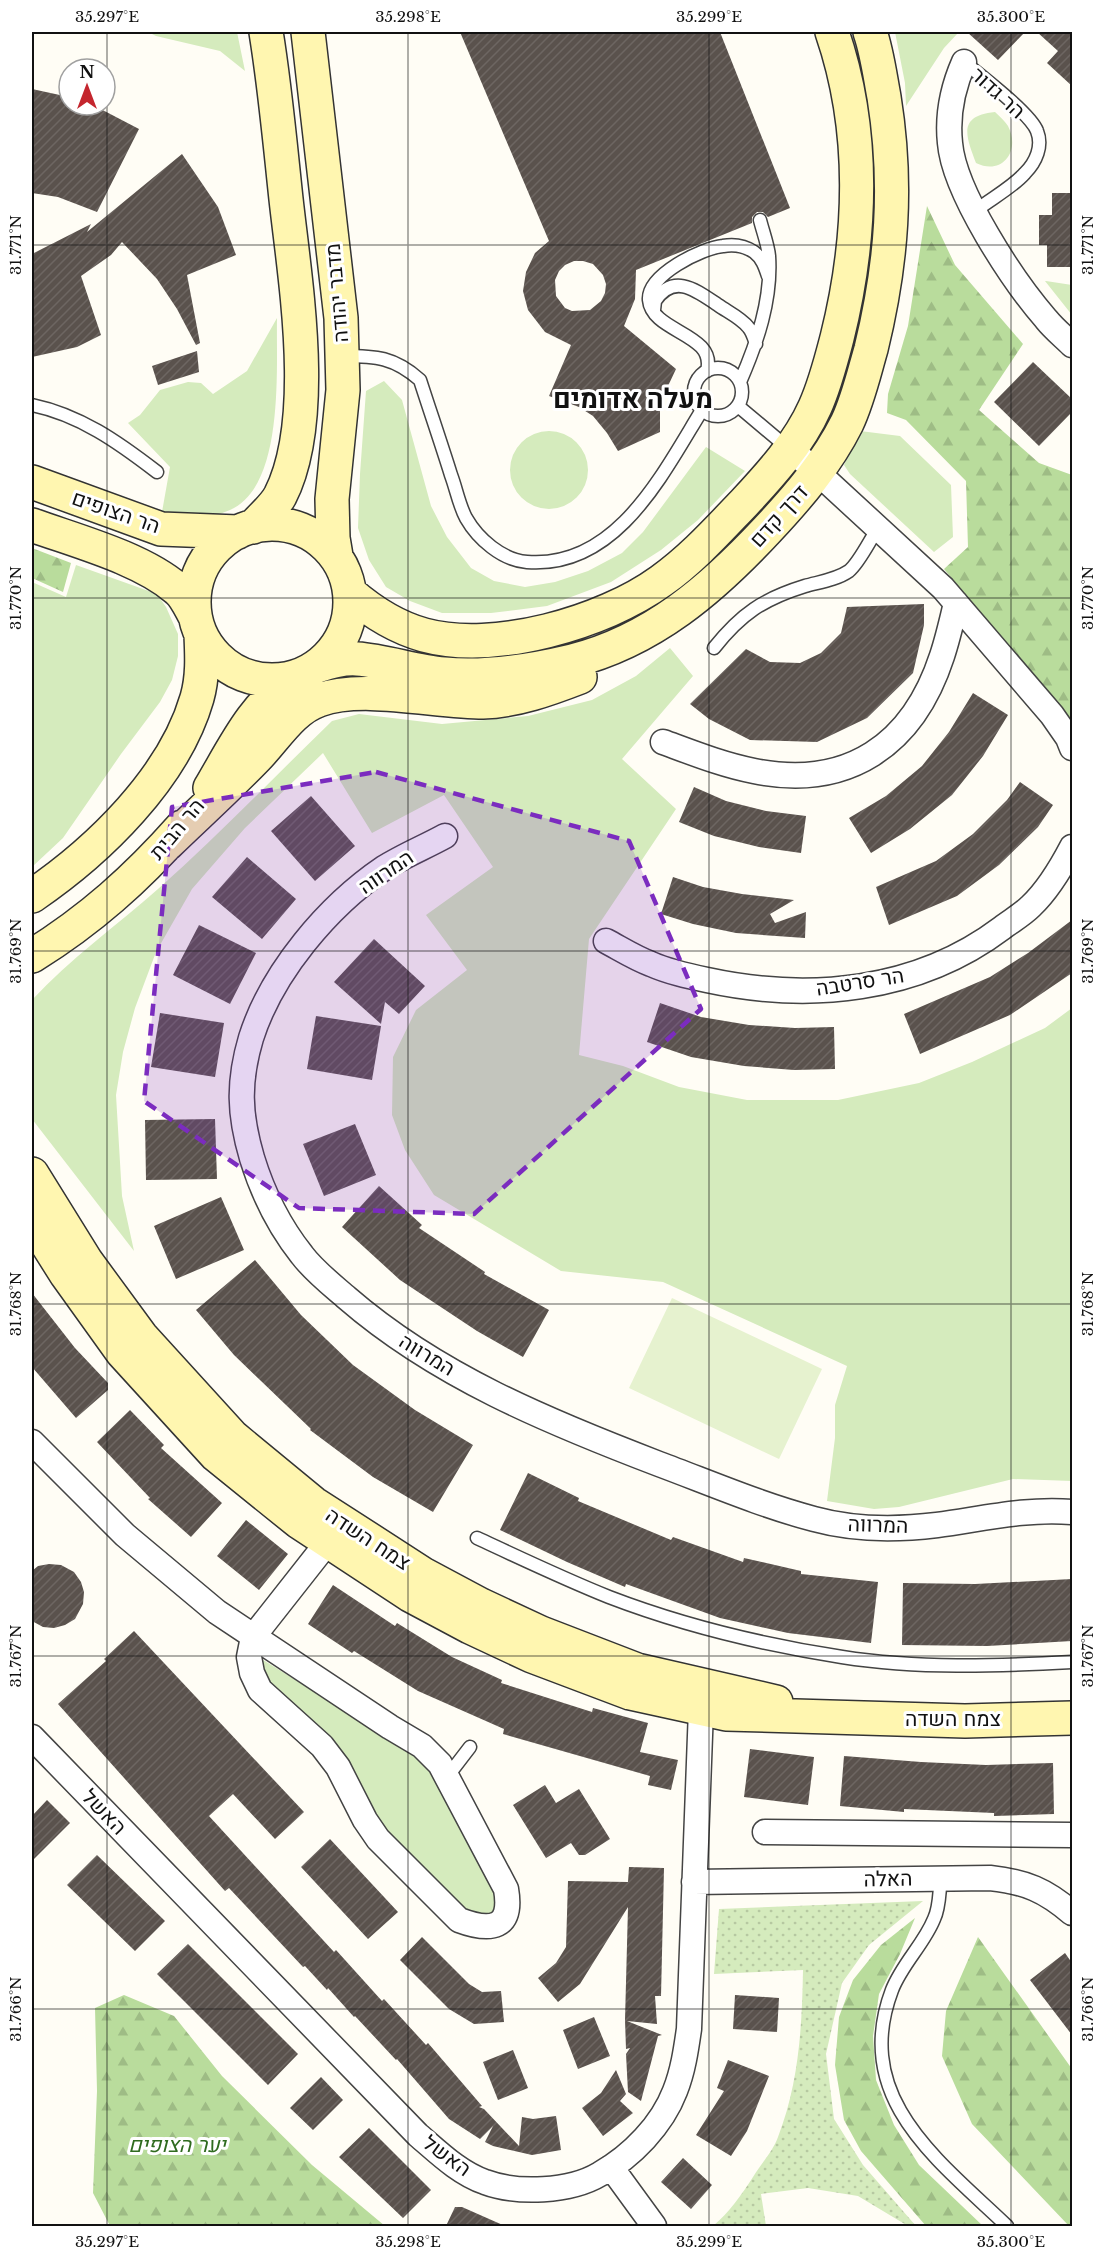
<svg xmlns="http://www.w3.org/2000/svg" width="1104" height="2258" font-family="'Libre Baskerville',Heebo,serif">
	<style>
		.grass { fill: url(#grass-dots) }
		.forest { fill: url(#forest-firs) }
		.park { fill: #d5ebbd }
		.pitch { fill: #e6f2cf }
		.building { fill: url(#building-hatch); fill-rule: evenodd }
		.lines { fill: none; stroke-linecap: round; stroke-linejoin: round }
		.lane-casing { stroke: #444; stroke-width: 15 }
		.street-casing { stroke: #444; stroke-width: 27 }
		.secondary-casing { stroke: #333; stroke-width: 36 }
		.lane { stroke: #fff; stroke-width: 12 }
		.street { stroke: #fff; stroke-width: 24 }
		.secondary { stroke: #fff6b0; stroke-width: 33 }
		.marked { fill: #7b2cbf; fill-opacity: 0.2; stroke: #7b2cbf; stroke-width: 4.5; stroke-dasharray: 12 8; stroke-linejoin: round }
		.ticks { fill: none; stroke: #111; stroke-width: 1.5; stroke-opacity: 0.45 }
		.labels { text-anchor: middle; stroke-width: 6; stroke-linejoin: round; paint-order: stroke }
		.street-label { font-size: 21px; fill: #111; stroke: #fff }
		.park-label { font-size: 21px; font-style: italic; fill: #2f6b1f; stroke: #fff }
		.district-label { font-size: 27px; font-weight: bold; fill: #111; stroke: #fff }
		.neatline { fill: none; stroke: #111; stroke-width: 2 }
		.ticks-label { font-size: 15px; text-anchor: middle; fill: #111 }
	</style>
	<defs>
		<pattern id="grass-dots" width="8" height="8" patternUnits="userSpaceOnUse" patternTransform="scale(1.5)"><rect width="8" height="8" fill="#d5ebbd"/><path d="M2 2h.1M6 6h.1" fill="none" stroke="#b6c8a1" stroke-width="1.8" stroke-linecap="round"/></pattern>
		<pattern id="forest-firs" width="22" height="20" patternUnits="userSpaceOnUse" patternTransform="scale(1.5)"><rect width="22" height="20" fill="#b9dc9c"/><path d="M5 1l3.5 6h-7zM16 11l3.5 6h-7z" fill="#9ebc85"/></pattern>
		<pattern id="building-hatch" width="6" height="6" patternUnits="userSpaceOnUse" patternTransform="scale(1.5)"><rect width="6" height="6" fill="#5a524d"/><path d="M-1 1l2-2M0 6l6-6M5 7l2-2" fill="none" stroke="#6d6662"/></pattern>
	</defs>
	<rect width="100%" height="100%" fill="#fffdf5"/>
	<path class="grass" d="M923,1901L869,1945L842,1983L826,2054L834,2119L863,2165L916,2226H908L858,2196L808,2188L761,2194L766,2226H713C729,2213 742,2194 753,2177C761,2164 773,2151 778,2137C799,2083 802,2027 803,1970L714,1974L719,1909Z"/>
	<path class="forest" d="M927,206L955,265L1023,344L979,410L1039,463L1072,475V737L1047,692L944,569L968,547L966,481L906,420L887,413L888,394L908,326Z
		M32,548L71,563L63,592L32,578Z
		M915,1918L900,1954L879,1994L873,2036L876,2080L894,2125L919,2165L983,2226H926L861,2151L844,2120L835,2065L839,2017L853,1980L881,1945Z
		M978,1937L1072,2069V2226H1069L972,2124L942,2056L946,2011Z
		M124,1995L174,2016L222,2076L312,2165L385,2226H110L93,2193L97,2091L95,2008Z"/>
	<path class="park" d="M148,32H237L245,71L220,51L156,36Z
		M895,32H957L958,33L944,48L906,106L905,83Z
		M995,112C1000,117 1005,121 1008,126C1021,151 1002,176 976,163C966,136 957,116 995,112Z
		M1046,281L1072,285V315L1045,281Z
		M277,318C276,368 285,486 230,510C208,520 184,516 162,512L170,467L128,423L140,415L160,390L188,382L201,383L213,394L247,371Z
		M384,381L402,400L431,506L447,537L471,568L494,581L525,587L555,582L588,571L622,553L643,532L706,447L745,471L698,520L661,550L611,582L547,606L491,613H442L410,601L386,587L369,560L358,528L360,474L366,391Z
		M510 470a39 39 0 1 1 78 0a39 39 0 1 1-78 0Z
		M860,431L900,436L951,485L953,537L934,552L850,474L844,465Z
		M76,565L157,594L166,607L178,634V656L172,680L160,702L121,754L63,838L32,867V582L66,597Z
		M670,648L693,676L622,759L676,809L589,939L579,1055L623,1066L679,1087L747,1100H838L919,1083L972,1062L1045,1028L1072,1008V1481L1013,1479L899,1507L874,1509L827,1501L835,1438V1405L847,1366L663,1282L561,1271L434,1195L405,1150L392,1115L393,1057L416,1010L467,970L426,915L493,867L444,795L372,833L323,753L245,828L192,889L156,952L135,1008L123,1052L116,1095L122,1196L134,1251L32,1119V1000C70,959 116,926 158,889C219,835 274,777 332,721L359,714L442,724L528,716L592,700L636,676Z
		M260,1658L415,1754L431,1770L496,1892L498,1905L490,1916L465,1910L387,1833L269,1683L262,1670Z"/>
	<path class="pitch" d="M672,1298L822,1369L779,1459L629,1388Z"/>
	<path class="building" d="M460,32H720L790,208L768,217L763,212H757L752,217V223L636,270L635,299L624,326L676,369L660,403V432L618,451L607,433L593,416L579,407L549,396L571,345L545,332L528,310L523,291L526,272L535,253L549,241ZM574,261H583L593,264L603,275L606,284L605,293L601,301L590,310L572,311L565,308L556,296L555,280L559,271L565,265Z
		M967,32H1025L998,60Z
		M1037,32H1072V86L1047,63L1058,51Z
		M32,89L69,97V105H93L139,129L97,212L58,197L32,193Z
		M182,154L218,207L236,255L187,275L200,343L196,345L177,309L157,279L122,242L111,255L81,276L101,335L77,347L32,357V254L91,224L87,232Z
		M1052,193H1072V267H1047V245H1039V215H1052Z
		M197,351L199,372L158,385L152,366Z
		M1033,362L1072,399V412L1039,446L994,402Z
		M924,604V625L913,673L867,718L817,742L750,740L709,719L690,704L746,649L770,662L800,663L821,653L841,633L847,607Z
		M973,693L1008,715L983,756L952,795L910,829L871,853L849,818L886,796L922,766L949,732Z
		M1020,782L1053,805L1038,827L999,865L957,896L889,925L876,887L936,861L973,834L1007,800Z
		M694,787L726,801L766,811L806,816L801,853L759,847L714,836L679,822Z
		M311,796L355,846L315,881L271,831Z
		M247,857L296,899L262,939L212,897Z
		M673,877L703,887L742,894L794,900L770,914L775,923L806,912L805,938L736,933L693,924L661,914Z
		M1072,920V973L1010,1015L920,1054L904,1014L990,977L1028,953Z
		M199,925L256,953L230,1004L173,975Z
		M374,939L425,986L399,1014L385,1002L381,1024L334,982Z
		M660,1003L701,1017L749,1025L795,1028L834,1027L835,1069L794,1070L744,1066L691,1057L647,1042Z
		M160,1013L224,1023L215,1077L151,1067Z
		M316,1016L381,1026L372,1080L307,1069Z
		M215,1119L217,1179L146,1180L145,1120Z
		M355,1124L376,1175L324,1196L303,1144Z
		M379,1186L422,1225L419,1228L485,1272L484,1274L549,1310L523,1357L477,1331L400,1280L342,1227Z
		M221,1197L244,1250L176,1279L154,1226Z
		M255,1260L301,1315L353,1365L415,1410L473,1445L433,1512L373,1477L310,1430L311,1429L234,1355L196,1310Z
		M32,1293L75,1348L108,1383V1390L76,1418L32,1367Z
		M130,1410L164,1445L161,1448L222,1503L191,1537L148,1499L150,1498L97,1442Z
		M528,1473L579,1498L578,1501L671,1540L673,1537L743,1562L744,1558L801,1571V1574L878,1582L871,1643L788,1633L720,1618L626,1584L625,1587L567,1562L500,1530Z
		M246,1520L288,1554L259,1590L217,1556Z
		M49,1564L61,1565L74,1572L81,1582L84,1592L83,1604L75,1619L65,1625L54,1628L43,1627L32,1621V1571L38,1566Z
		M1072,1579V1641L987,1646L902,1645L903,1583L975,1584Z
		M333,1585L395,1626L397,1623L452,1657L502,1680L501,1683L592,1712L593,1708L648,1723L640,1752L678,1760L671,1790L648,1785L650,1776L503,1734L504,1729L418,1691L354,1651L352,1653L308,1624Z
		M134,1631L304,1812L275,1839L233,1794L209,1816L334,1952L336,1950L382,2001L384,1999L426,2045L428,2043L482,2106L479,2107L484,2109L519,2146L522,2117L533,2119L556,2116L561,2150L532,2155L493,2146L485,2142L493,2126L480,2139L449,2119L397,2059L396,2060L355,2016L354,2017L328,1988L327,1990L305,1966L303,1967L229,1888L225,1891L58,1704L106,1661L104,1659Z
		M750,1749L814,1757L808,1805L744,1797Z
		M844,1756L921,1762L986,1765L1053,1763L1054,1814L994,1816V1813L904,1809V1812L840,1806Z
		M545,1785L556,1803L579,1789L610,1839L585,1855H579L571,1843L546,1858L513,1805Z
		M47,1800L70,1823L32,1861V1816Z
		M330,1839L398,1912L368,1939L301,1867Z
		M97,1855L165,1921L135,1951L67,1885Z
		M629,1867L664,1868L661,1996H655L657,2024L627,2021L662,2035L658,2036L641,2101L628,2092L626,2054L630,2048L626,2049L625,2020L628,1907L580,1984L558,2002L538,1978L556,1963L566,1947L568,1881L628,1882Z
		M422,1937L469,1984L482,1992L501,1991L504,2022L474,2024L449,2009L400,1960Z
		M188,1944L298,2054L268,2085L157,1974Z
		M1065,1953L1072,1963V2035L1030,1980Z
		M735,1995L779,1998L777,2032L733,2029Z
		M594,2017L610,2056L578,2069L563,2030Z
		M513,2050L528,2088L498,2100L483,2062Z
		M728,2060L769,2076L747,2131L731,2156L696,2135L724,2091L717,2088Z
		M616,2070L626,2094L620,2101L633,2113L603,2136L582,2108L601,2093Z
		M321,2077L343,2100L313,2130L290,2108Z
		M369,2128L431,2190L403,2218L339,2157Z
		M683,2158L712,2185L691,2209L661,2182Z
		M455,2207H462L505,2226H446Z"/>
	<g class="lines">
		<defs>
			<path id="lane" d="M964,62C981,76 1031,114 1037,131C1043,146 1036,162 1025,173C1012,188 990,199 974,212
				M654,310L655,301C674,272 697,291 718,305C728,312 741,318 748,327C752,331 754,338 756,344
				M343,356C376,356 394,357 420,380C430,411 441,443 451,475C456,488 459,505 466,518C478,539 502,560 527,562C616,569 662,475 702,410
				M694 392a24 24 0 1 1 48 0a24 24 0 1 1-48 0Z
				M707,371C717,333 652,333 649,300C647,275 702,248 723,246C734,244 745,246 754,252C762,258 765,267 768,276
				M740,382C757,343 772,300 769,256C768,245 763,232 760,220
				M32,405C80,415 118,442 157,472
				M738,406L788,448
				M714,648C741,614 763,599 805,586C819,582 836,580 849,571C859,563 870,540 878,528
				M477,1538C520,1558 564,1579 609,1597C682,1625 765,1645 842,1657C918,1669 996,1666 1072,1662
				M447,1777L470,1747
				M941,1878C939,1891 940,1907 934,1919C924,1944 902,1964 892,1990C851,2098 938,2160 1007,2226"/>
			<path id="street" d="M964,62C953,87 947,115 950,143C954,192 1013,281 1046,319C1054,329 1064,337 1072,345
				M790,449L817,472L943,588L1052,715L1068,738L1072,748
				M663,742C693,753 723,765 754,771C848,790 913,745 942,656C948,638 952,620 956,603
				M445,836C425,847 403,856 384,868C328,906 272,972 251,1038C238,1082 239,1114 252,1158C263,1194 279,1226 302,1255C314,1271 332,1285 347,1298C437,1376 549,1422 659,1464C710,1483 761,1505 814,1519C854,1530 896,1530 937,1525C982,1519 1026,1508 1072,1512
				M606,941C621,949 635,958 651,964C669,972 688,976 707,980C809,1002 917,992 1002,928C1011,921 1022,915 1031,906C1048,890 1061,868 1072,847
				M32,1442L125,1535L217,1612L390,1727L422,1746L440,1764L506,1889C513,1929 491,1932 459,1920L378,1839L365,1820L338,1767L322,1746L260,1690L252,1673L249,1657L253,1637L338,1529
				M32,1737L418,2135C438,2152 459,2173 485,2182C517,2194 570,2192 600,2174C632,2156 662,2125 675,2091C683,2071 686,2050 689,2029L701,1709
				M765,1832L1072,1835
				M694,1882L990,1878C1026,1882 1045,1890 1072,1913
				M611,2167L654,2226"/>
			<path id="secondary" d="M308,32L341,318L343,390L332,499L333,538L336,556
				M32,482L161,529L238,532
				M194 602a78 78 0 1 1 156 0a78 78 0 1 1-156 0Z
				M32,525C76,541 141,558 177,589C185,595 190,607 195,616
				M253,527C262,517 274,507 280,496C319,420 295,281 286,199C280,143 275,87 266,32
				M350,593C372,612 395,627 424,635C494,654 603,623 661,581C692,559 718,530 744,503C771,474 799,443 815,407C825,385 831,361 837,338C862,238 866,131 832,32
				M317,666C330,662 343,658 357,659C387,661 415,672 444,674C487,678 530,671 572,661C652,641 712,589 767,530C798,497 827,463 847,423C858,400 864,373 871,349C892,263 898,185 884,97C880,76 877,52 870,32
				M210,788C236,744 252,707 295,677
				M167,844C197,815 227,788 256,758C275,739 292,709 319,700C362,684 436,702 483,702C516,701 549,689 580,677
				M32,896C98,851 174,778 197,698C203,677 202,656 201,635
				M32,956C90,920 136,879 182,827
				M32,1174L86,1261L141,1336L233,1437L313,1503L423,1574L481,1605L541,1633L637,1670L776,1702
				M32,1220L66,1274L122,1352L216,1455L299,1522L410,1595L470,1627L532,1656L630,1693L726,1714L965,1721L1072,1718"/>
		</defs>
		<use href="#lane" class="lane-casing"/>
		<use href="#street" class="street-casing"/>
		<use href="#secondary" class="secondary-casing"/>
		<use href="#lane" class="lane"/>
		<use href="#street" class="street"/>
		<use href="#secondary" class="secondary"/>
	</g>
	<path class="marked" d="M376,772L629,841L701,1009L474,1214L299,1208L144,1101L172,807Z"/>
	<path class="ticks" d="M107,32V2226M408,32V2226M709,32V2226M1011,32V2226M32,245H1072M32,598H1072M32,951H1072M32,1304H1072M32,1656H1072M32,2009H1072"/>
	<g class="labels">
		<g class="street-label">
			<text transform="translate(998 93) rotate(42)" y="7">הר גדור</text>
			<text transform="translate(337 293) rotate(-95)" y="7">מדבר יהודה</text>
			<text transform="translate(116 512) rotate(19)" y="7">הר הצופים</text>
			<text transform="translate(779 516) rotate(-48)" y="7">דרך קדם</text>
			<text transform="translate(177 829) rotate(-50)" y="7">הר הבית</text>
			<text transform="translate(386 872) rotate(-34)" y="7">המרווה</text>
			<text transform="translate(860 982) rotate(-9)" y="7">הר סרטבה</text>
			<text transform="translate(427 1355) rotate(31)" y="7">המרווה</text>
			<text transform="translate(878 1525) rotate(2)" y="7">המרווה</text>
			<text transform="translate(368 1539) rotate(33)" y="7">צמח השדה</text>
			<text x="953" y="1726">צמח השדה</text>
			<text transform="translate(104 1812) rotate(46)" y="7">האשל</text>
			<text transform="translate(888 1879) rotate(-1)" y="7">האלה</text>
			<text transform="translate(447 2156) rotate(36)" y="7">האשל</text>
		</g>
		<g class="park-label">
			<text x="177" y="2152">יער הצופים</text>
		</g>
		<g class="district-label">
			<text x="633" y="408">מעלה אדומים</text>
		</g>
	</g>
	<rect width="1104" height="2258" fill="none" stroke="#ffffff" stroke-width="66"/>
	<g transform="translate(87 87)"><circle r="28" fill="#ffffff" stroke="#a0a0a0" stroke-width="1.5"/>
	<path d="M0-4.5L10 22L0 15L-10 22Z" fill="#c4262e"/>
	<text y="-9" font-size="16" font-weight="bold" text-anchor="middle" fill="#111111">N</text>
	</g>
	<rect x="33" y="33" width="1038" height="2192" class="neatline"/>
	<g class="ticks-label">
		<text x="107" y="22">35.297°E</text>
		<text x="408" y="22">35.298°E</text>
		<text x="709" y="22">35.299°E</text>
		<text x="1011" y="22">35.300°E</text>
		<text transform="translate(16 245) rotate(-90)" y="5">31.771°N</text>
		<text transform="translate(1088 245) rotate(-90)" y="5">31.771°N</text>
		<text transform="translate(16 598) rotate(-90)" y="5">31.770°N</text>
		<text transform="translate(1088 598) rotate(-90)" y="5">31.770°N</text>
		<text transform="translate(16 951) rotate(-90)" y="5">31.769°N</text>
		<text transform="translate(1088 951) rotate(-90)" y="5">31.769°N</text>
		<text transform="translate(16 1304) rotate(-90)" y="5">31.768°N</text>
		<text transform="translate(1088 1304) rotate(-90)" y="5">31.768°N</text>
		<text transform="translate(16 1656) rotate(-90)" y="5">31.767°N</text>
		<text transform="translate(1088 1656) rotate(-90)" y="5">31.767°N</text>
		<text transform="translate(16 2009) rotate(-90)" y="5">31.766°N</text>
		<text transform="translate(1088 2009) rotate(-90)" y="5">31.766°N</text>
		<text x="107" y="2247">35.297°E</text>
		<text x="408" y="2247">35.298°E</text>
		<text x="709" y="2247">35.299°E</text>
		<text x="1011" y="2247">35.300°E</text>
	</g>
</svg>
